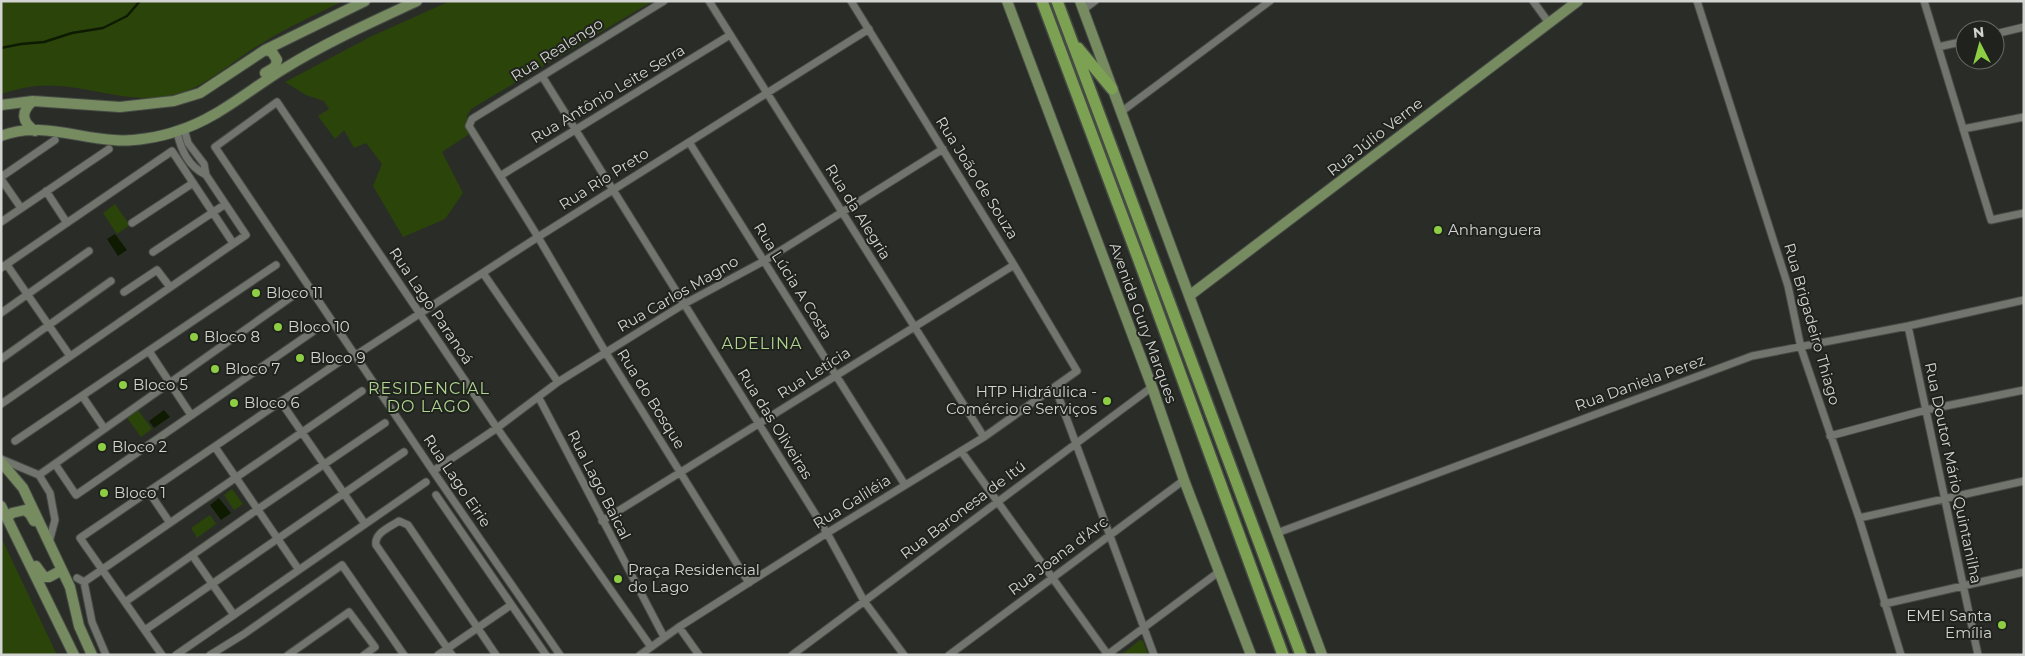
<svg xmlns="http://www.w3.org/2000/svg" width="2025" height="656" font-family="Montserrat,sans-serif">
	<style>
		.green { fill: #2a440a }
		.water { fill: #0e1b01 }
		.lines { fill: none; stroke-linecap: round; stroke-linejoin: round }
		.stream { stroke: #0e1b01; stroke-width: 2.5 }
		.street-casing { stroke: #474b46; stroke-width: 9 }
		.secondary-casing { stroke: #474b46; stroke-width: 12 }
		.primary-casing { stroke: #474b46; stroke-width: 14 }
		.street { stroke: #71756d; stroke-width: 7 }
		.secondary { stroke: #778b60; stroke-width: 10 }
		.primary { stroke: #7ca153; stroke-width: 11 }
		.poi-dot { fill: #8dce44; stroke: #20231d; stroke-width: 2 }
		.labels { text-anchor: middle; stroke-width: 4; stroke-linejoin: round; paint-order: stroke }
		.street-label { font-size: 15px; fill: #d1d4d0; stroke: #20231d }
		.poi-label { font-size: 15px; fill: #d1d4d0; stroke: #20231d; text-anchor: start }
		.neighbourhood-label { font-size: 16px; letter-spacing: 1px; fill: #afd48f; stroke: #20231d }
	</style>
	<rect width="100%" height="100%" fill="#2a2d27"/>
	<path class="green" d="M1,1H343C315,15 286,28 259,45C232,61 209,85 178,94C139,105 100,90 61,86C40,84 21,87 1,94Z
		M450,1H653L471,109L467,116L468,135L442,152L463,193L445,219L403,237L373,186L382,164L366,143L354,148L344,130L335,139L318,116L329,109L324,101L306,95L285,82L372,36Z
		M115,204L130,225L117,234L103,213Z
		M138,410L152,429L141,437L127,418Z
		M232,489L243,504L234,510L224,495Z
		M210,515L216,524L197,538L191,528Z
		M1,537L57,655H1Z
		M1140,640L1143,641L1148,655H1121Z"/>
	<path class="water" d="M115,234L127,250L118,256L107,239Z
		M164,410L170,417L154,428L149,421Z
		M219,498L231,513L221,520L210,505Z"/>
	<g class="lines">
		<path class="stream" d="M1,48L21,44L44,42L72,33L103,28L127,16L140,1"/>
		<defs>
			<path id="street" d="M664,1L472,119L469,126L538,237L606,353L749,583
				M709,1L984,437
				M1533,1L1549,23
				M1697,1L1788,286L1801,348L1859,518L1901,655
				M1924,1L1991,220L2024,213
				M1083,10L1095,1
				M1995,34L2024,27
				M1938,47L1965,41
				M542,76L827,533L864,601L904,655
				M1121,112L1270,1
				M184,129L188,143L204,164L206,175
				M1963,129L2024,117
				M689,142L905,485
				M500,176L730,35
				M1,177L55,140
				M1,179L21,208
				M46,191L67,223
				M1,222L109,149
				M132,223L193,183
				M153,252L224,205
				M7,265L70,356
				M1,268L172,151L233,243
				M483,273L558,382
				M124,292L157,270L170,287
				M1,313L89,251
				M1908,326L1978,655
				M149,351L191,415
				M356,355L538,237L869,29
				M1,359L111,281
				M1055,387L1154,655
				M83,397L104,428
				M539,398L664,637
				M281,402L365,524
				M1,404L246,235L206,175C188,166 181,150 177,132
				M1830,436L1926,410L2024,390
				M15,441L276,265
				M215,447L299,570
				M961,451L1108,655
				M1,459L39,475L50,493L55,520L49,542
				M55,464L76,495L318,328
				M433,471L497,428L558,382L684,304L764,261L943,149
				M39,475L297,293
				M149,492L170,523
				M436,495L546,655
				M1859,518L2024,481
				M602,521L1014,265
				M1277,533L1752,356L1908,326L2024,300
				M192,555L234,615
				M77,578L84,582L92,622L106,655
				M84,582L362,391
				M125,602L258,509L385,423
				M1884,604L2024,572
				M679,627L699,655
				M145,630L404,452
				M162,655L80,538L339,362
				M176,655L426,482
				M210,655L244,634L342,565L404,655
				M288,655L349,612L375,647L364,655
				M438,655L511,605
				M452,655L376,545C374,533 390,527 399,521L408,525L496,655
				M560,655L433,471L215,147L277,102L497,428L651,647
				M640,655L679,627L827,533L984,437L1077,371L1014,265L851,1
				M792,655L1152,387
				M949,655L1184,480
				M1107,655L1220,571"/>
			<path id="secondary" d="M1007,1L1152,387L1184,480L1251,655
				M1080,1L1322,655
				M265,73L275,67L277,60L272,52L265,50
				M33,101C20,112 22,122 35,131
				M1,105L33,101L120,107L174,101L200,93L265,50L365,1
				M1,136C37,121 77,138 114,140C131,142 161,137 177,131C217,119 250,89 285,68C327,42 372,22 417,1
				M1189,296L1578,1
				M1,462L23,488L70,587L79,626L92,655
				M1,506L74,655
				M7,518L12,513L25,510L30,514L34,521
				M36,566L44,577H49L62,570"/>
			<path id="primary" d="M1042,1L1144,274L1283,655
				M1057,1L1301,655
				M1078,48L1112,89"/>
		</defs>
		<use href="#street" class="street-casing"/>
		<use href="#secondary" class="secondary-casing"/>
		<use href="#primary" class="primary-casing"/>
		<use href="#street" class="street"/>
		<use href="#secondary" class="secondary"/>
		<use href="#primary" class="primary"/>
	</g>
	<g class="poi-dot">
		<circle cx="1438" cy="230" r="5"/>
		<circle cx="256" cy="293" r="5"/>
		<circle cx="278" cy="327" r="5"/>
		<circle cx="194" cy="337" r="5"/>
		<circle cx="300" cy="358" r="5"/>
		<circle cx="215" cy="369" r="5"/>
		<circle cx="123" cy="385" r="5"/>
		<circle cx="1107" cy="401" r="5"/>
		<circle cx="234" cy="403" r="5"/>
		<circle cx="102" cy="447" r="5"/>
		<circle cx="104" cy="493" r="5"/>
		<circle cx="618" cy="579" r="5"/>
		<circle cx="2002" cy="625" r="5"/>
	</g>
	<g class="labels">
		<g class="street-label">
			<text transform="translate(557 50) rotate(-32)" y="5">Rua Realengo</text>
			<text transform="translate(608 94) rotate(-31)" y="5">Rua Antônio Leite Serra</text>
			<text transform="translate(1375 137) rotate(-38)" y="5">Rua Júlio Verne</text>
			<text transform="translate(977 178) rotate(58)" y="5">Rua João de Souza</text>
			<text transform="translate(604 179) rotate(-32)" y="5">Rua Rio Preto</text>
			<text transform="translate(858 212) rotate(58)" y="5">Rua da Alegria</text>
			<text transform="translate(793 281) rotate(58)" y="5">Rua Lúcia A Costa</text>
			<text transform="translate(678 294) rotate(-30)" y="5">Rua Carlos Magno</text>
			<text transform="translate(431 306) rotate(56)" y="5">Rua Lago Paranoá</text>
			<text transform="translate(1143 323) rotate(70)" y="5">Avenida Gury Marques</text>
			<text transform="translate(1812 324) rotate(74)" y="5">Rua Brigadeiro Thiago</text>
			<text transform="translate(814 373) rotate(-32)" y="5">Rua Letícia</text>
			<text transform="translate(1640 383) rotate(-20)" y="5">Rua Daniela Perez</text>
			<text transform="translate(651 399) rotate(58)" y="5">Rua do Bosque</text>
			<text transform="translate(775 424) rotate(58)" y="5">Rua das Oliveiras</text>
			<text transform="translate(1953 473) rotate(78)" y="5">Rua Doutor Mário Quintanilha</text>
			<text transform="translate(457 481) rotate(56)" y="5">Rua Lago Eirie</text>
			<text transform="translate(599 485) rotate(63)" y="5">Rua Lago Baical</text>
			<text transform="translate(852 502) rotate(-32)" y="5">Rua Galiléia</text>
			<text transform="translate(963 510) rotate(-37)" y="5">Rua Baronesa de Itú</text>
			<text transform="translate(1058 556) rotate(-37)" y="5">Rua Joana d'Arc</text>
		</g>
		<g class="poi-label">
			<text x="1448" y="235">Anhanguera</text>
			<text x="266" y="298">Bloco 11</text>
			<text x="288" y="332">Bloco 10</text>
			<text x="204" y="342">Bloco 8</text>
			<text x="310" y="363">Bloco 9</text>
			<text x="225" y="374">Bloco 7</text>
			<text x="133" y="390">Bloco 5</text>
			<text x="1097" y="397" text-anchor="end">HTP Hidráulica -<tspan x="1097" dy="17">Comércio e Serviços</tspan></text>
			<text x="244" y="408">Bloco 6</text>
			<text x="112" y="452">Bloco 2</text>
			<text x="114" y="498">Bloco 1</text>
			<text x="628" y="575">Praça Residencial<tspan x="628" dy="17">do Lago</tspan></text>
			<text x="1992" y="621" text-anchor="end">EMEI Santa<tspan x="1992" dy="17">Emília</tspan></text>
		</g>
		<g class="neighbourhood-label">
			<text x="762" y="349">ADELINA</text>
			<text x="429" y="394">RESIDENCIAL<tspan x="429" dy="18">DO LAGO</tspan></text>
		</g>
	</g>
	<rect width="2025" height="656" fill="none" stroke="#d1d4d0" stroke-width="5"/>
	<g transform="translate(1980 45) rotate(354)"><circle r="24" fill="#20231d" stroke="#676a65"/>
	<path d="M0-4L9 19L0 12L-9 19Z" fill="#8dce44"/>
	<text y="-8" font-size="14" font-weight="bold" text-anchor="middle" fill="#d1d4d0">N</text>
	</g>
</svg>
